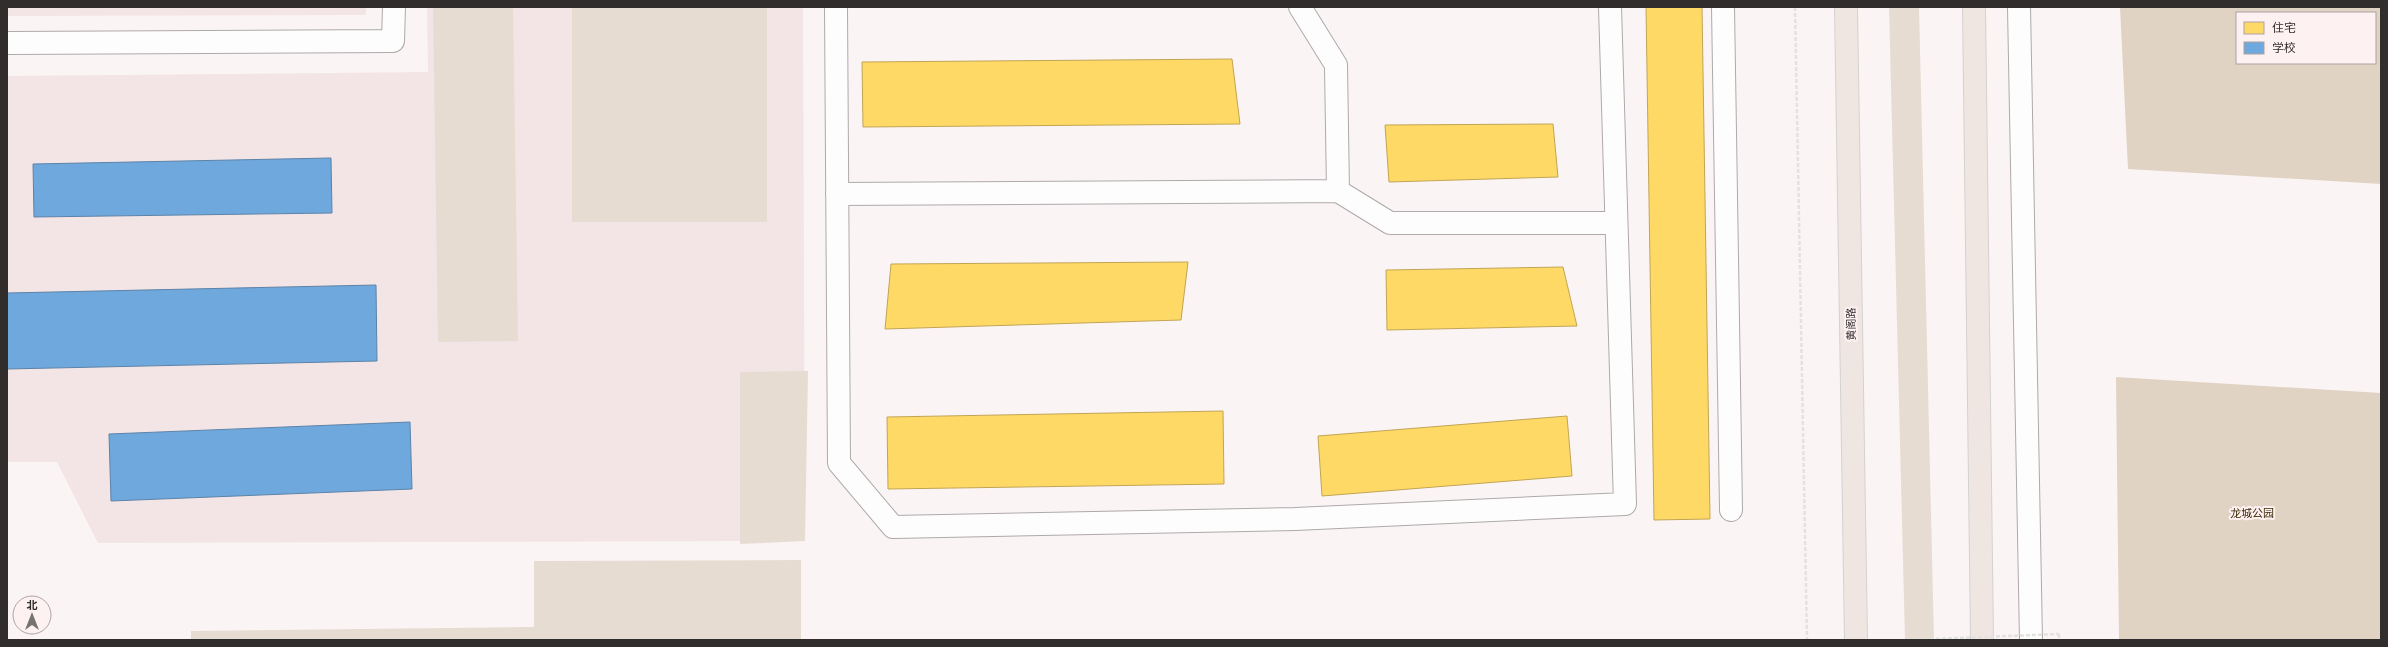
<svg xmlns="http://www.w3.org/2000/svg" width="2388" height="647" font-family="'IBM Plex Sans','Noto Sans SC',sans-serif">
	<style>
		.built { fill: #f3e4e5 }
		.green { fill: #e6dcd1 }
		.forest { fill: #e0d3c3; fill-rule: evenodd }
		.homes { fill: #ffd966; stroke: #c1a555 }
		.schools { fill: #6fa8dc; stroke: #5c83a8 }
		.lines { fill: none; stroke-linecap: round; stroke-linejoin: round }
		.minor-casing { stroke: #aea9aa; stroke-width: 24 }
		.major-casing { stroke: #d4d1d1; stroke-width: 24 }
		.path { stroke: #e4e1e1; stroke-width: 2.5; stroke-dasharray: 4 2; stroke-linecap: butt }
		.minor { stroke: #fefdfe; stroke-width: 22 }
		.major { stroke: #efe6e2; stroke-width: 22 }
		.path-bridge { stroke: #e4e1e1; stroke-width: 2.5; stroke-dasharray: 4 2; stroke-linecap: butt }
		.labels { text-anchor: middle; stroke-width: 4; stroke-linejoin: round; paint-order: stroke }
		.street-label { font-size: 11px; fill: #312d2d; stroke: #fef1f2 }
		.park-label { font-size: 11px; fill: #3c2902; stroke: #fef1f2 }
	</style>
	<rect width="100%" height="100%" fill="#fbf4f5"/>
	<path class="built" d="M7,7H366V15L7,16Z
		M427,7H803L805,541L98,543L57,462H7V76L428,72Z"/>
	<path class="green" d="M433,7H513L518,341L438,342Z
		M572,7H767V222H572Z
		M1889,7H1919L1934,640H1905Z
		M808,371L805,541L740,544V372Z
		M801,560V640H191V631L534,627V561Z"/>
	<path class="forest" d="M2120,7H2381V184L2128,169ZM2237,13H2375V63H2237Z
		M2116,377L2381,393V640H2119Z"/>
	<path class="homes" d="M1646,7H1702L1710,519L1654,520Z
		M1232,59L1240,124L863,127L862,62Z
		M1553,124L1558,177L1389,182L1385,125Z
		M1188,262L1181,320L885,329L891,264Z
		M1563,267L1577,326L1387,330L1386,270Z
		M1223,411L1224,484L888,489L887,417Z
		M1567,416L1572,476L1322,496L1318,436Z"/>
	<path class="schools" d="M331,158L332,213L34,217L33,164Z
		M376,285L377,361L7,369V293Z
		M410,422L412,489L111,501L109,434Z"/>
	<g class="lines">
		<defs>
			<path id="minor" d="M836,7L839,463L893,527L1295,519L1625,504L1610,7
				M1723,7L1731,510
				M2019,7L2031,640
				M7,43L393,41L394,7
				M1338,191L1390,223H1616
				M837,194L1338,191L1336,65L1300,7"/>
			<path id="major" d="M1846,7L1856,640
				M1974,7L1982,640"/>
		</defs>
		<use href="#minor" class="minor-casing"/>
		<use href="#major" class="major-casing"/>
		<path class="path" d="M1795,7L1807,640
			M2059,634V640"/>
		<use href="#minor" class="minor"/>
		<use href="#major" class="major"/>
		<path class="path-bridge" d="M1906,640L2059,634"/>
	</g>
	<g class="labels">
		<g class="street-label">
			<text transform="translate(1851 324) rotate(-91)" y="4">黄阁路</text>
		</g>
		<g class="park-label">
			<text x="2252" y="517">龙城公园</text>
		</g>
	</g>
	<rect width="2388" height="647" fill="none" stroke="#312d2d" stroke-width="16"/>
	<rect x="2236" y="12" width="140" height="52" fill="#fef1f2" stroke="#aca3a3"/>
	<rect x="2244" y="22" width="20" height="12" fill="#ffd966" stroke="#aca3a3"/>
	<text x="2272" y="32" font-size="12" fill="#312d2d">住宅</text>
	<rect x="2244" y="42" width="20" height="12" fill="#6fa8dc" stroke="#aca3a3"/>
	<text x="2272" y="52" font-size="12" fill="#312d2d">学校</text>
	<g transform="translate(32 615)"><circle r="19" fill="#fef1f2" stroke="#aca3a3"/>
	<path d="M0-3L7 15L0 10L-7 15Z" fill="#787373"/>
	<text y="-6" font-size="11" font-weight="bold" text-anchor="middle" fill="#312d2d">北</text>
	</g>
</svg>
